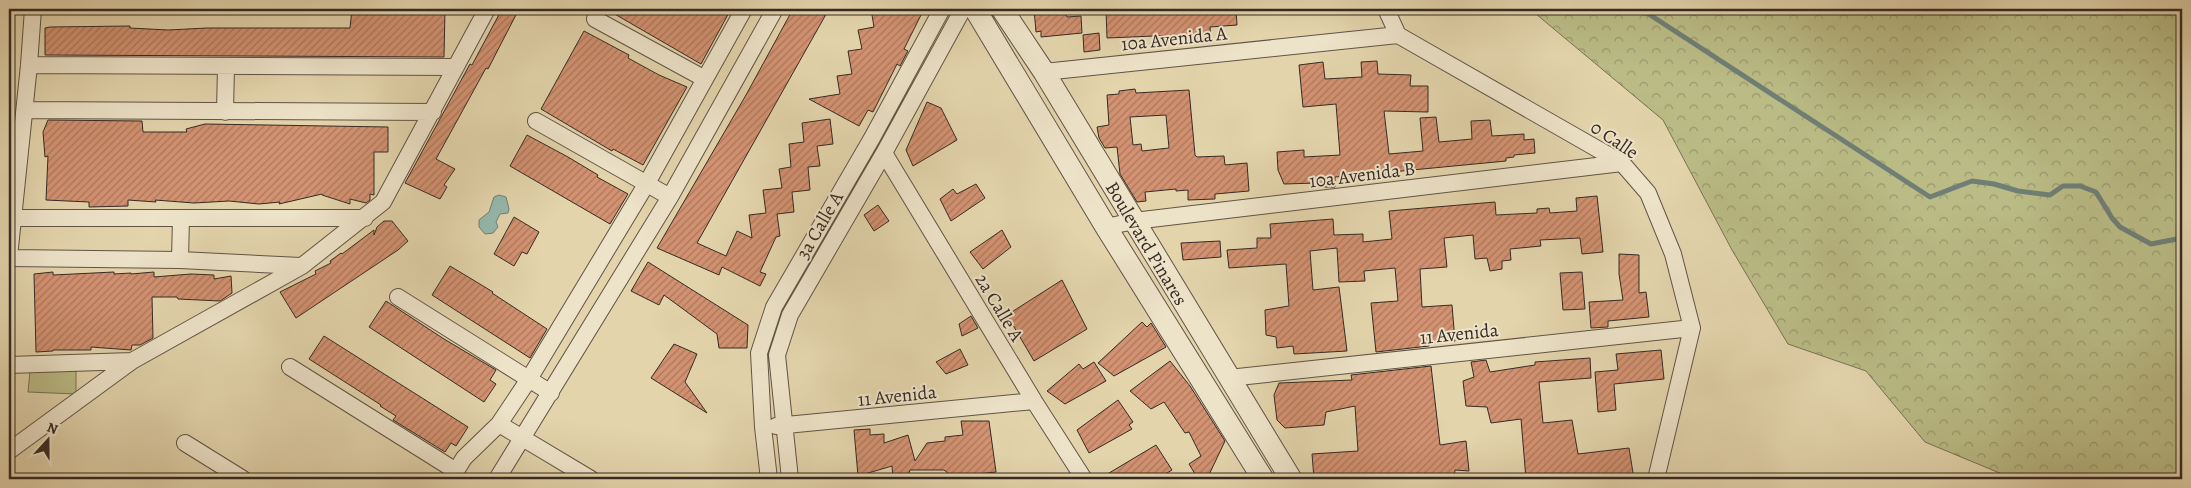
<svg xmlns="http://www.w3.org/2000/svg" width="2191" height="488" font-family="Alegreya,serif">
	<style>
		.green { fill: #babb85; stroke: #787254 }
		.forest { fill: url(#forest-crowns); stroke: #787254 }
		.water { fill: #95b8ad; stroke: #6f7f76 }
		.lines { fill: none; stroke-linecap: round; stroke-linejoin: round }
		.stream { stroke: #6f7f76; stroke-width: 5 }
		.building { fill: url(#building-hatch); stroke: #362a24; fill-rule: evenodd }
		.minor-casing { stroke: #615446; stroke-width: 18 }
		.tertiary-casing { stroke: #615446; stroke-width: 23 }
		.minor { stroke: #ede3c9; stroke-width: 16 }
		.tertiary { stroke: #ede3c9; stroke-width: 21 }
		.labels { text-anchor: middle; stroke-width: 4; stroke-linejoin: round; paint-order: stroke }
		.street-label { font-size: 19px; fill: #362a24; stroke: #ede3c9 }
	</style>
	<defs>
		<pattern id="forest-crowns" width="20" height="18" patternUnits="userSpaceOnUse" patternTransform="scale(1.25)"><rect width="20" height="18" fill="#babb85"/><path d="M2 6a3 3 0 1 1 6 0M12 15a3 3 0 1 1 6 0" fill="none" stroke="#98986d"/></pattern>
		<pattern id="building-hatch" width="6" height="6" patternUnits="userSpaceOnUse" patternTransform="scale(1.25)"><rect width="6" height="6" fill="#d39271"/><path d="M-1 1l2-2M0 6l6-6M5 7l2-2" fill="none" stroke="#ac775d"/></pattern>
	</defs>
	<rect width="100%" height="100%" fill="#e3d4ac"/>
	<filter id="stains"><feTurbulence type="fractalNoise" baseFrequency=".004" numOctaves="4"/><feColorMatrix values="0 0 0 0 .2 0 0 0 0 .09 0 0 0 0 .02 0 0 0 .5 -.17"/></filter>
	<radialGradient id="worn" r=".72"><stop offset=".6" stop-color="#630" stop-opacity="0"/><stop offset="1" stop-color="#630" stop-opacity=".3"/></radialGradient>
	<path class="green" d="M76,370V394L28,392L30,371Z"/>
	<path class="forest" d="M1530,9H2182V479H2014L1925,442L1866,371L1788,344L1732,250L1663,120Z"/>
	<path class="water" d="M499,195L506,197L509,209L508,213L500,214L496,222L498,227L493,233L485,234L479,227V220L489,212L494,197Z"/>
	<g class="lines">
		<path class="stream" d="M1641,9L1930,197L1972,181L1994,184L2018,191L2050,195L2063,186H2080L2096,192L2112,218L2120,227L2151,244L2182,238"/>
	</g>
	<path class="building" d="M352,9H445L444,57L45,55V28L50,27L130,26V28L168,30L207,28H350Z
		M502,9H519L488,69L486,68L436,159L455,169L444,185L447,187L440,199L405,183L470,64L472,65Z
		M606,9H731L701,64Z
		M793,9H829L697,243L726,256L737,231L752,238L749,215L766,213L763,190L782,188L779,169L791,167L789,144L804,142L802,123L830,119L833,144L817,146L820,166L808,167L810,190L792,192L794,212L777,214L780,236L776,237L760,272L766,274L760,286L722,267L719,275L657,248L746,95Z
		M871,9H924L904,49L908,51L900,66L897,64L873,112L868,110L859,126L809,99L840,94L837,76L852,74L848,51L862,49L858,30L874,27Z
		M1034,9H1064L1067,17L1081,16L1082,33L1041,37V31L1036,32Z
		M1134,9H1236L1237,25L1210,27L1211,42L1178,43V35L1107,38L1106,10Z
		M584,31L629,55L628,58L659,75L687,87L643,165L613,149L612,151L541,109Z
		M1099,33L1100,50L1084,52L1083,35Z
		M1377,61L1378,74L1411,75L1410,86H1428V112L1384,111L1389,154L1423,151L1420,118L1436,117L1439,142L1472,139L1471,121L1490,120L1492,136L1524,134V140L1534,139L1535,153L1514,155V157L1506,158V161L1391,172L1392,176L1365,179L1364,175L1335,177V187H1318L1317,183L1284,184L1278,170L1277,152L1304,150V157L1340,155L1336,104L1303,107L1299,65L1323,62L1325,79L1362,77L1361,62Z
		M1135,89L1136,93L1189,90L1195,155L1197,157L1224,156L1225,165L1247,163L1249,191L1215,194V199L1188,200V190L1176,191V189L1145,192L1146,201L1137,202L1120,174L1117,147L1105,148L1099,138L1097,127L1109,125L1107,95L1119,94V91ZM1166,115L1169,148L1142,151L1141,144L1133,145L1130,117Z
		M927,102L941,108L957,140L913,166L906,150Z
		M48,120L142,121L143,132H187L186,129L205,124L388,127V152H374V195L370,194V200L366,203L350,199V204L322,195V194L279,204L280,202L259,204L229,201L194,203L155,200L156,202L128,200V206L89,207V202L46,200L48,156L45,157L43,132Z
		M527,135L568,157L598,175L597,177L628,194L610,224L510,166Z
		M976,184L985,198L951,221L940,199L953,189L957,194Z
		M1597,196L1603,252L1582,254L1580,238L1540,240L1541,246L1510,249L1511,260L1502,261V269L1490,271L1487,258L1475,259L1473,235L1444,238L1447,267L1420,269L1422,307L1452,305L1455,341L1429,343V346L1376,352L1371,303L1398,301L1395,268L1364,271L1365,281L1339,282L1337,248L1310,251L1313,290L1339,287L1347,351L1294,354L1293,346L1277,348L1276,337L1266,335L1265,310L1289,306L1286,264L1229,268L1227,250L1257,248V238H1271L1270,224L1333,219L1334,235L1363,234V242L1392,239L1389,211L1495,202L1496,215L1537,213V209L1549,208L1550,213L1577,211L1576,198Z
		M878,205L889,221L874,231L864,215Z
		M514,217L539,232L527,254L522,252L514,266L494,254Z
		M384,221H392L408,241L398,250L296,318L280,292L316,274L315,271L331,263L330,261L341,253L342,254L374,230V235L377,227Z
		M1002,230L1011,247L983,269L970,252Z
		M1220,241L1221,257L1183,260L1181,243Z
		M1619,254L1639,255V293L1646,292L1649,317L1608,321V327L1591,328L1589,302L1623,300L1619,274Z
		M648,262L748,325L747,348H719L717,334L664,295L659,305L631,291Z
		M450,266L493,292L492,293L547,329L530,358L432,295Z
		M53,272V275L114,272V274L131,273V274L154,272V277L191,274L214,275V279L231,276L232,293L220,301L178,299L177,297H152L153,338L140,345H132L131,350L91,347V350H53V351L36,352L34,274Z
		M1582,272L1585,309L1563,310L1560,273Z
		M1062,280L1087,329L1034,361L1007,315Z
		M386,301L444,339L496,370L490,380L496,384L484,402L369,327Z
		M971,316L978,328L962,336L959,324Z
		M1142,322L1147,327L1151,323L1166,347L1114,376L1098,363Z
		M324,336L468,427L456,446L451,443L445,452L393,420L396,416L380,406L381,405L309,359Z
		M674,344L697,354L685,382L707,413L651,378Z
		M960,349L968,365L946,374L936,362Z
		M1661,350L1664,379L1614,384L1616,410L1598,412L1595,372L1618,370L1616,354Z
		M1590,358L1591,378L1539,382L1543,423L1572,420L1578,454L1629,448L1634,479H1526L1521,419L1491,423L1487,407L1466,406L1463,381L1474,377L1471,362L1486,360L1490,372L1535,365V362Z
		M1170,361L1190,386L1225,441L1207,479H1198L1189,464L1201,456L1189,432L1185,433L1164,402L1151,409L1130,391Z
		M1094,362L1106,381L1065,404L1047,391L1079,364L1083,369Z
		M1431,366L1440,445L1466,441L1469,471L1455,470L1454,479H1314L1312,454L1358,451L1355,406L1326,412L1324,425L1285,428L1277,420L1274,395L1279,383L1352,380L1351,375Z
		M1118,400L1133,422L1129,425L1132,429L1089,453L1077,430Z
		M961,421H989L996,472L953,477L944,470H910L907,479H893L892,466L858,476L854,430L870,429V435L884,434V443L908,435L915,461L927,443L945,441V437L963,435Z
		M1156,445L1172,470L1157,479H1099Z"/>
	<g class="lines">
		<defs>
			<path id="minor" d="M1386,9L1398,35L1622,163L1648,193L1673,254L1692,328L1656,479
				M595,19L705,79
				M29,65L456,67
				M1044,72L1398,35
				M25,110L433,112
				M225,112L226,66
				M536,121L670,197
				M884,153L1034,401L1084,479
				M12,218H365
				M1106,227L1134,221L1622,163
				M9,257L29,65L33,9
				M9,258L180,260L301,266
				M180,260L181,218
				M398,297L551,393
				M9,365L132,361
				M290,367L456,471
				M1229,378L1692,328
				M499,424L591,479
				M776,426L1034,401
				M185,443L243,479
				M9,451L132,361L302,266L383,202L487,9
				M451,479L464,458L499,424L529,379L647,183L744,9
				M497,479L670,197L775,9
				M769,479L763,427L759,353L774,307L872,138L942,9
				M790,479L777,355L790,315L884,153L963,9"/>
			<path id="tertiary" d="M975,9L1106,227L1263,479
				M1002,9L1044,72L1291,479"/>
		</defs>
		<use href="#minor" class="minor-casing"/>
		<use href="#tertiary" class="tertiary-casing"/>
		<use href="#minor" class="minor"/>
		<use href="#tertiary" class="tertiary"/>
	</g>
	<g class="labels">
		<g class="street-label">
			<text transform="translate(1174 38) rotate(-6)" y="7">10a Avenida A</text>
			<text transform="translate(1615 139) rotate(34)" y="7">0 Calle</text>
			<text transform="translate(1362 174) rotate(-7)" y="7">10a Avenida B</text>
			<text transform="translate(819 225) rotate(-60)" y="7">3a Calle A</text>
			<text transform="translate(1147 243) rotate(59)" y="7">Boulevard Pinares</text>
			<text transform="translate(1000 307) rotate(59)" y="7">2a Calle A</text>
			<text transform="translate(1459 333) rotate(-6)" y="7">11 Avenida</text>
			<text transform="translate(897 395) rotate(-6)" y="7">11 Avenida</text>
		</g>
	</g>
	<rect width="2191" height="488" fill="none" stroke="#e3d4ac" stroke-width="30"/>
	<rect x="10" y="10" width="2171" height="468" fill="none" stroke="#362a24" stroke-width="2.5"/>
	<rect x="15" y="15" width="2161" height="458" fill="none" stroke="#362a24"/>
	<g transform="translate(48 440) rotate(21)" stroke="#ede3c9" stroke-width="4" paint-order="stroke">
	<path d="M0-4L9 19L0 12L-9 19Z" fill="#362a24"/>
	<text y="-8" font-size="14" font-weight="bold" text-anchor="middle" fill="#362a24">N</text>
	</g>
	<rect width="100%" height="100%" filter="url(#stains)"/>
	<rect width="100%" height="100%" fill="url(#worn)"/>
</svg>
